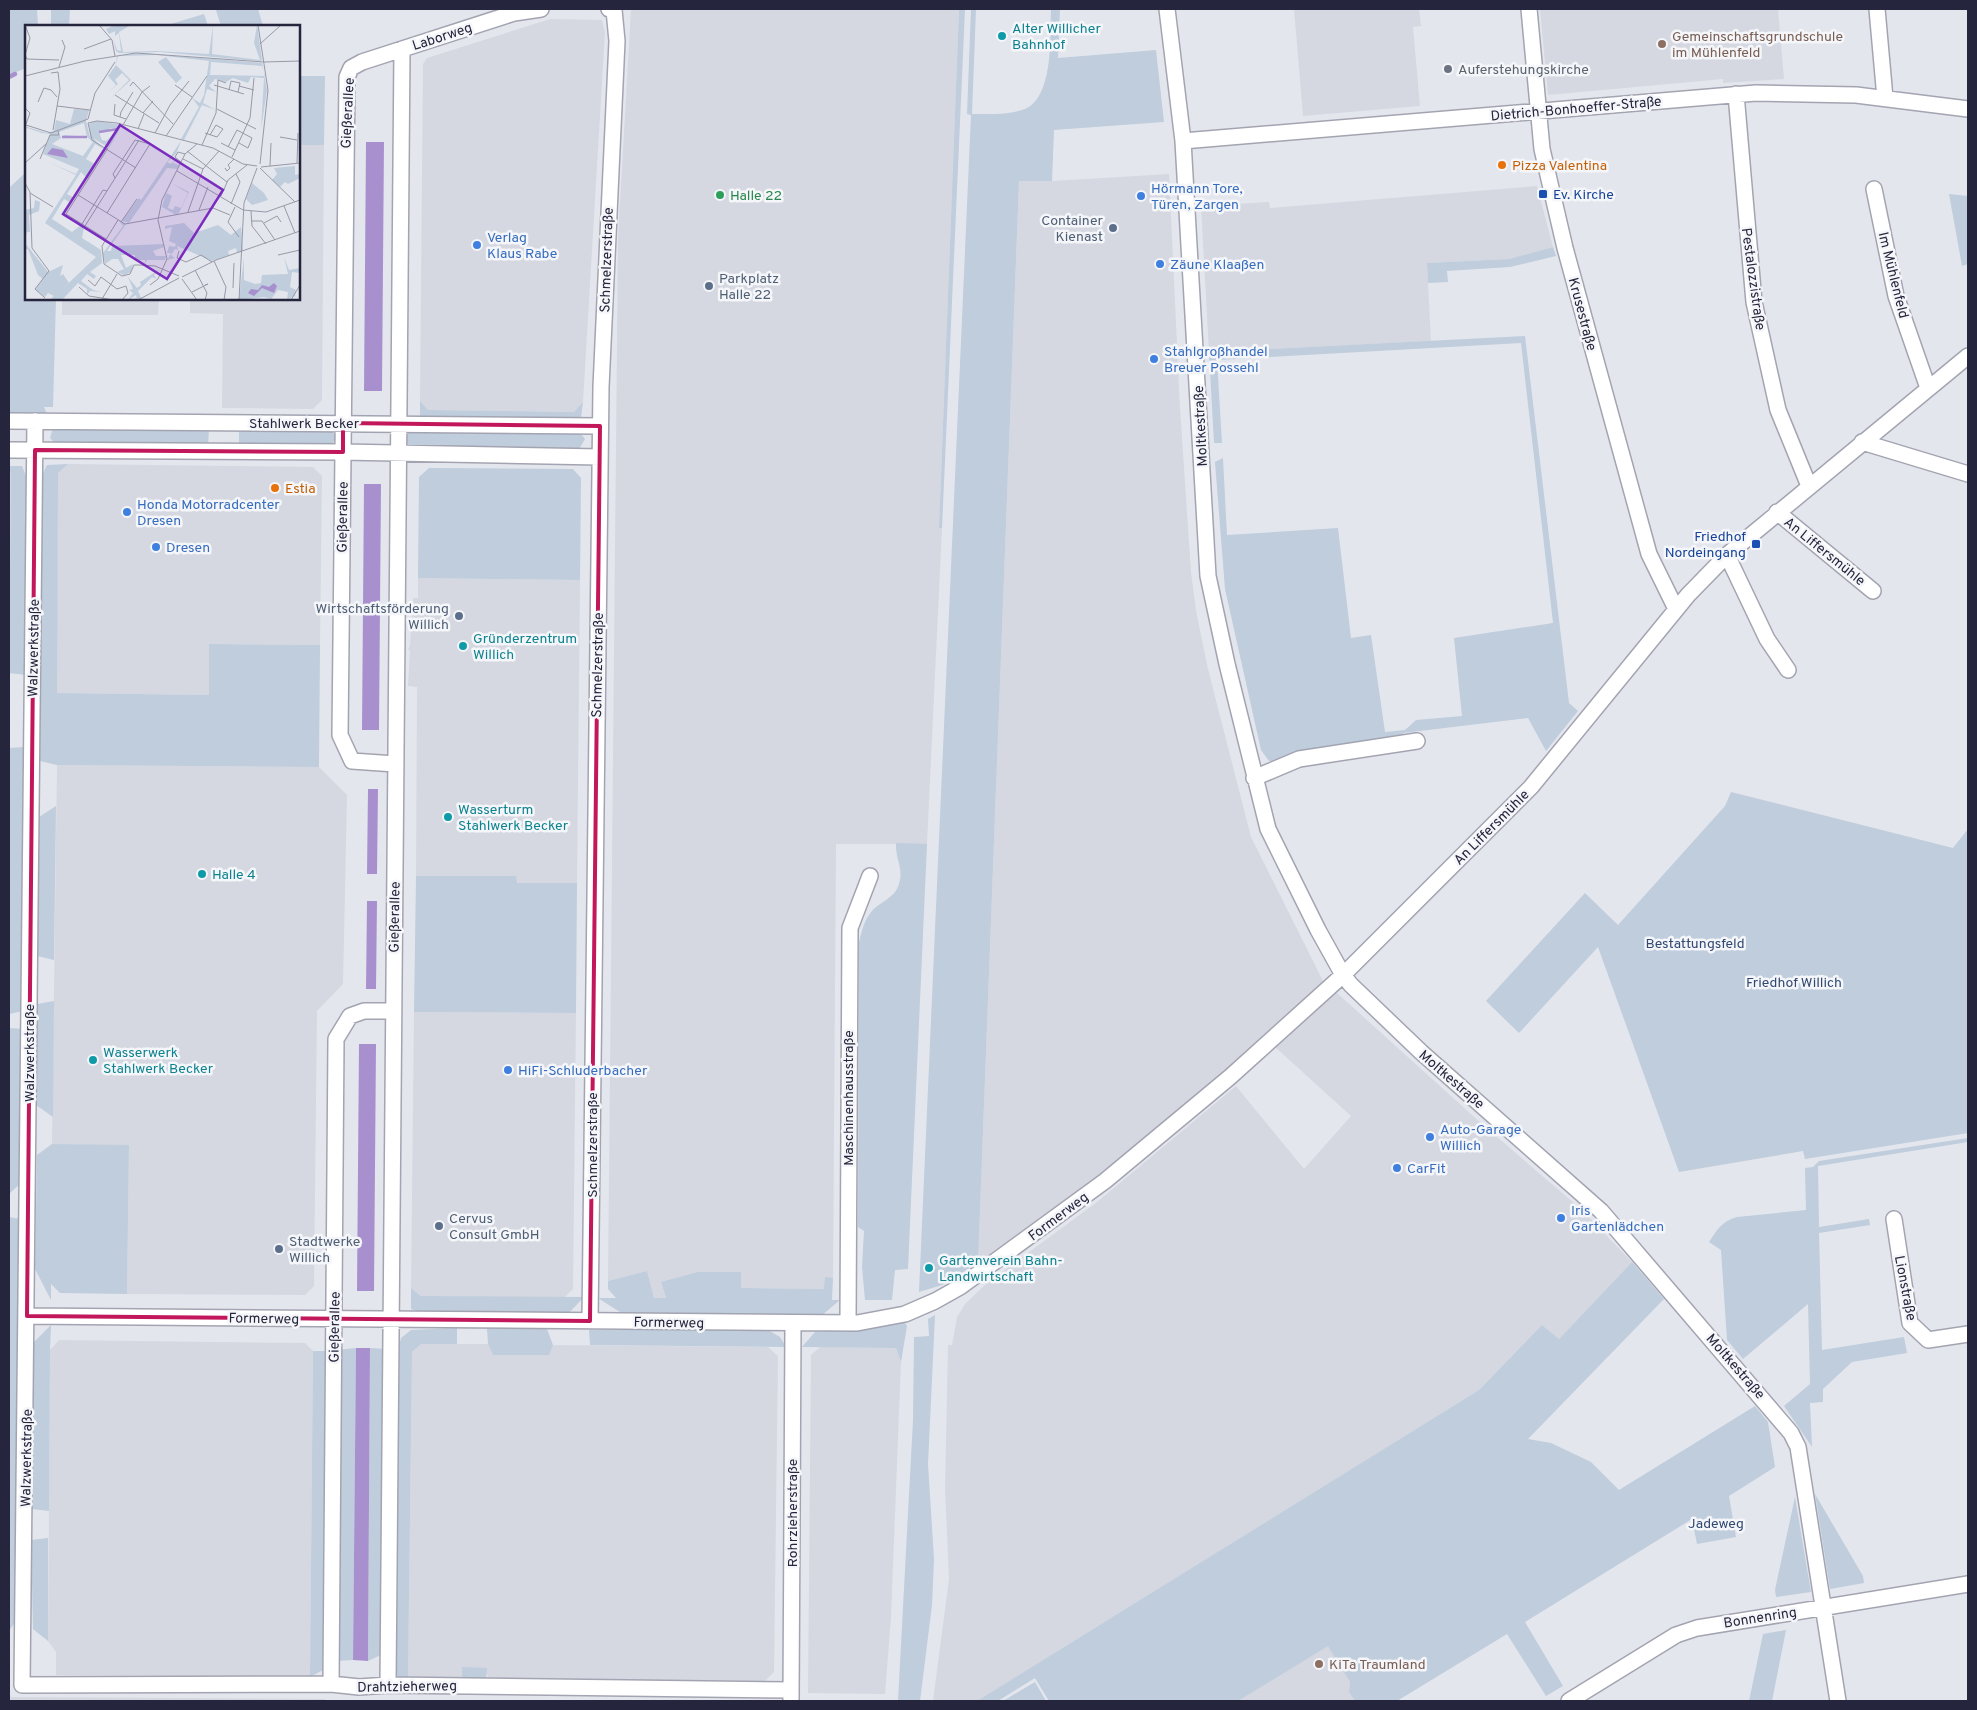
<svg xmlns="http://www.w3.org/2000/svg" width="1977" height="1710" font-family="Overpass,sans-serif">
	<style>
		.built { fill: #d5d8e1 }
		.green { fill: #bfcddc }
		.water { fill: #a890ce }
		.lines { fill: none; stroke-linecap: round; stroke-linejoin: round }
		.stream { stroke: #a890ce; stroke-width: 4.5 }
		.street-casing { stroke: #a3a4b1; stroke-width: 18 }
		.street { stroke: #fff; stroke-width: 15 }
		.marked { fill: none; stroke: #c2185b; stroke-width: 4; stroke-linejoin: round }
		.culture-dot { fill: #0f9aa8; stroke: #f5f6f9; stroke-width: 2 }
		.education-dot { fill: #8d6e63; stroke: #f5f6f9; stroke-width: 2 }
		.worship-dot { fill: #6b7280; stroke: #f5f6f9; stroke-width: 2 }
		.food-dot { fill: #e8710a; stroke: #f5f6f9; stroke-width: 2 }
		.transit-dot { fill: #1a4fb4; stroke: #f5f6f9; stroke-width: 2 }
		.leisure-dot { fill: #2e9e5b; stroke: #f5f6f9; stroke-width: 2 }
		.shop-dot { fill: #3f7fe0; stroke: #f5f6f9; stroke-width: 2 }
		.service-dot { fill: #5c6f8a; stroke: #f5f6f9; stroke-width: 2 }
		.labels { text-anchor: middle; stroke-width: 5; stroke-linejoin: round; paint-order: stroke }
		.culture-label { font-size: 14px; fill: #0d838f; stroke: #f5f6f9; text-anchor: start }
		.street-label { font-size: 14px; fill: #25253d; stroke: #f5f6f9 }
		.education-label { font-size: 14px; fill: #785e54; stroke: #f5f6f9; text-anchor: start }
		.worship-label { font-size: 14px; fill: #5b616d; stroke: #f5f6f9; text-anchor: start }
		.food-label { font-size: 14px; fill: #c56008; stroke: #f5f6f9; text-anchor: start }
		.shop-label { font-size: 14px; fill: #366cbe; stroke: #f5f6f9; text-anchor: start }
		.transit-label { font-size: 14px; fill: #164399; stroke: #f5f6f9; text-anchor: start }
		.leisure-label { font-size: 14px; fill: #27864d; stroke: #f5f6f9; text-anchor: start }
		.service-label { font-size: 14px; fill: #4e5e75; stroke: #f5f6f9; text-anchor: start }
		.park-label { font-size: 14px; fill: #314972; stroke: #f5f6f9 }
		.inset-river { fill: none; stroke: #a890ce; stroke-width: 2.5 }
		.inset-road { fill: none; stroke: #9899a7; stroke-width: 1 }
		.view { fill: #7b2cbf; fill-opacity: 0.15; stroke: #7b2cbf; stroke-width: 2.5 }
		.inset-edge { fill: none; stroke: #25253d; stroke-width: 2.5 }
	</style>
	<rect width="100%" height="100%" fill="#e4e6ed"/>
	<path class="built" d="M631,9H959L939,528H942L927,844H836L833,1278H825V1289L741,1288V1272L661,1282L666,1299L654,1298L647,1271L608,1281L618,238Z
		M1294,9H1419L1421,26L1413,27L1420,106L1303,116Z
		M1540,9H1778L1784,79L1723,83V79L1548,95Z
		M550,19L602,20L605,32L583,402L574,412L428,410L420,401L423,64L427,58Z
		M299,145H324L322,400L313,409L222,408L223,314L190,313V299H299Z
		M1169,174L1180,408L1191,572L1196,611L1208,669L1251,837L1323,981L1314,994L1182,1108L1057,1208L978,1263L1019,181H1052Z
		M1537,186L1553,247L1509,259L1427,263L1431,341L1209,352L1201,206L1269,202L1270,208Z
		M62,299H159L158,315H62Z
		M68,464L313,467L322,476L320,645L209,644V695L56,693L58,473Z
		M9,473L11,475L9,710Z
		M418,578L580,580L577,883H516V876H416L417,687L408,686L410,650H408L410,645L413,598H418Z
		M57,765L319,767L347,795L343,984L317,1011L314,1286L305,1295L127,1294L129,1146L52,1144Z
		M1336,992L1483,1125L1581,1209L1632,1262L1559,1339L1542,1325L1479,1390L977,1701H933L949,1579L945,1488L948,1345H952L957,1317L965,1304L987,1283L1097,1202L1236,1086L1304,1169L1351,1116L1274,1046Z
		M414,1012L576,1013L573,1289L564,1298L421,1296L411,1288Z
		M59,1340L305,1343L313,1351L310,1677L56,1675V1652L48,1641L50,1350Z
		M421,1344H488L493,1355H548L553,1345L768,1347L778,1356L774,1672L765,1681L486,1679L488,1675L462,1667V1676L466,1679L408,1678L412,1352Z
		M820,1347L896,1348L901,1362L891,1617L885,1694L808,1693L811,1355Z
		M1328,1645L1350,1682L1349,1692L1355,1701H1238Z
		M9,1697L325,1699V1701H9Z"/>
	<path class="green" d="M9,9H37L38,26H26V68L9,75Z
		M51,9H70L69,26H51Z
		M219,9H258L263,26H221L216,10Z
		M959,9H965L942,528H939Z
		M971,9H976L972,114C989,114 1009,115 1025,109C1054,97 1050,35 1051,9H1060L1058,58L1156,50L1164,122L1054,130L1052,181H1019L978,1263L942,1285L919,1292L971,115L967,114Z
		M204,14L208,26H164Z
		M299,76H325L324,145H299Z
		M26,172V299H56L53,407H44L47,414H9V188Z
		M1949,194L1968,196V264L1962,266Z
		M1553,247L1556,256L1510,267L1447,271L1448,282L1428,283L1427,263L1509,259Z
		M1525,336L1569,703L1578,711L1546,751L1528,718L1403,733L1404,737L1281,761H1269L1261,750L1225,589L1215,462L1223,458L1227,535L1338,528L1351,638L1371,635L1385,732L1405,730L1416,720L1462,716L1454,638L1553,623L1521,343L1217,360L1222,443H1214L1209,352Z
		M420,401L428,410L574,412L583,402L581,417L570,421L432,420L420,416Z
		M53,428H209L208,446L57,445L50,438Z
		M239,428L331,430L336,437L332,445L239,446Z
		M409,430L579,431L585,439L578,451L408,446L404,438Z
		M68,464L58,473L57,693L209,695V644L320,645L319,767L57,765L40,761L41,478L47,465Z
		M9,466H22L28,481L26,675L9,673L11,476Z
		M429,468L573,469L581,478L580,580L418,578L419,477Z
		M25,747L23,1011L9,1014V748Z
		M1731,792L1953,848L1968,829V1133L1805,1159L1803,1151L1679,1172L1598,947L1519,1033L1486,1001L1585,893L1618,925L1725,806Z
		M56,806L54,960L37,956L39,817Z
		M896,843L927,844L908,1269L895,1270L892,1300H865L862,1267L864,1231L858,1227L859,942C862,931 864,920 872,911C881,901 895,898 899,884C904,868 895,859 896,843Z
		M416,876H516L517,883H577L576,1013L414,1012Z
		M54,1001L53,1117L36,1105L37,1004Z
		M9,1028L23,1029L21,1183L9,1194Z
		M1968,1138V1142L1818,1166L1819,1227L1869,1219L1870,1225L1819,1233L1822,1350L1904,1337L1907,1353L1852,1362L1823,1389V1402L1810,1403L1812,1447L1784,1406L1810,1384L1808,1304L1743,1359L1727,1340L1721,1250L1709,1242C1717,1230 1722,1221 1737,1217L1806,1210L1805,1168L1813,1167L1819,1161Z
		M52,1144L129,1145L127,1294L60,1293L51,1284V1300L35,1269L37,1155Z
		M9,1217L21,1219L16,1621L9,1631Z
		M1632,1262L1664,1299L1528,1439L1551,1443L1591,1462L1619,1490L1755,1406L1768,1422L1775,1467L1729,1496L1736,1537L1697,1544L1692,1519L1525,1622L1563,1686L1546,1696L1507,1634L1397,1701H1355L1349,1692L1350,1682L1328,1646L1238,1701H1049L1035,1678L998,1701H977L1479,1390L1542,1325L1559,1339Z
		M647,1271L654,1298H666L661,1282L698,1272H741V1288L824,1289L825,1277L833,1278L832,1300H840L821,1316L623,1314L598,1298H616L608,1289V1281Z
		M411,1288L421,1296L584,1297L568,1314L424,1313L411,1309Z
		M935,1315L928,1464L934,1559L932,1605L920,1701H898L913,1420L914,1337L929,1336L928,1319Z
		M904,1321L907,1326L901,1362L896,1348L802,1347L815,1332L871,1328Z
		M51,1325L50,1350L49,1511L32,1509L34,1342Z
		M457,1328V1344H421L412,1352L408,1678H399L395,1672L398,1350L401,1338L411,1330Z
		M487,1328L547,1329L553,1345L549,1355H493L488,1344Z
		M589,1330H768L780,1337L786,1347L590,1345Z
		M356,1348L353,1660L335,1661L337,1350Z
		M370,1348L386,1349L385,1653L368,1661Z
		M313,1351H328L325,1669L310,1677Z
		M1815,1494L1863,1576L1864,1583L1830,1589Z
		M1795,1497L1811,1592L1776,1597L1775,1590Z
		M48,1538V1641L33,1629L31,1540Z
		M1786,1630L1772,1701H1749L1763,1634Z
		M462,1667L487,1668L486,1679H466L462,1676Z
		M1035,1682L1046,1701H1003Z"/>
	<path class="water" d="M366,142H384L382,391H364Z
		M364,484H381L379,730H362Z
		M368,789H378L377,874H367Z
		M367,901H377L376,989H366Z
		M359,1044H376L374,1291H357Z
		M356,1348H370L368,1661L353,1660Z"/>
	<g class="lines">
		<path class="stream" d="M9,77L15,74"/>
		<defs>
			<path id="street" d="M1167,9L1183,141L1208,576L1227,664L1268,829L1318,930L1343,975L1351,985L1421,1052L1601,1211L1791,1433L1798,1447L1838,1701
				M1529,9L1542,149L1565,248L1649,554L1676,609
				M1877,9L1885,98
				M1736,94L1754,302L1778,410L1809,486
				M1183,141L1756,93L1856,95L1968,109
				M1874,189L1896,296L1928,388
				M9,421L600,426
				M35,421L22,1685L331,1684L359,1687L388,1685L791,1690
				M1862,442L1968,474
				M9,450L343,452L600,457
				M1777,512L1873,591
				M1727,555L1767,639L1788,670
				M395,764L352,761L340,735L347,77L351,68L362,62L514,13L541,9
				M1254,778L1299,759L1417,741
				M1894,1219L1910,1323L1928,1340L1968,1334
				M27,1316L857,1323L905,1314L935,1301L960,1287L1105,1181L1230,1077L1343,975L1531,787L1688,595L1727,555L1968,356
				M590,1321L601,387L617,41L614,10L609,9
				M848,1323L850,928L870,876
				M331,1684L336,1039L350,1016L364,1011H392
				M388,1685L402,49
				M791,1701L793,1324
				M1569,1701L1676,1635L1697,1628L1968,1584"/>
		</defs>
		<use href="#street" class="street-casing"/>
		<use href="#street" class="street"/>
	</g>
	<path class="marked" d="M343,423L600,426L590,1321L27,1316L35,450L343,452Z"/>
	<g class="culture-dot">
		<circle cx="1002" cy="36" r="5"/>
		<circle cx="463" cy="646" r="5"/>
		<circle cx="448" cy="817" r="5"/>
		<circle cx="202" cy="874" r="5"/>
		<circle cx="93" cy="1060" r="5"/>
		<circle cx="929" cy="1268" r="5"/>
	</g>
	<g class="education-dot">
		<circle cx="1662" cy="44" r="5"/>
		<circle cx="1319" cy="1664" r="5"/>
	</g>
	<circle class="worship-dot" cx="1448" cy="69" r="5"/>
	<g class="food-dot">
		<circle cx="1502" cy="165" r="5"/>
		<circle cx="275" cy="488" r="5"/>
	</g>
	<g class="transit-dot">
		<rect x="1538" y="189" width="10" height="10" rx="2.5"/>
		<rect x="1751" y="539" width="10" height="10" rx="2.5"/>
	</g>
	<circle class="leisure-dot" cx="720" cy="195" r="5"/>
	<g class="shop-dot">
		<circle cx="1141" cy="196" r="5"/>
		<circle cx="477" cy="245" r="5"/>
		<circle cx="1160" cy="264" r="5"/>
		<circle cx="1154" cy="359" r="5"/>
		<circle cx="127" cy="512" r="5"/>
		<circle cx="156" cy="547" r="5"/>
		<circle cx="508" cy="1070" r="5"/>
		<circle cx="1430" cy="1137" r="5"/>
		<circle cx="1397" cy="1168" r="5"/>
		<circle cx="1561" cy="1218" r="5"/>
	</g>
	<g class="service-dot">
		<circle cx="1113" cy="228" r="5"/>
		<circle cx="709" cy="286" r="5"/>
		<circle cx="459" cy="616" r="5"/>
		<circle cx="439" cy="1226" r="5"/>
		<circle cx="279" cy="1249" r="5"/>
	</g>
	<g class="labels">
		<g class="culture-label">
			<text x="1012" y="33">Alter Willicher<tspan x="1012" dy="16">Bahnhof</tspan></text>
			<text x="473" y="643">Gründerzentrum<tspan x="473" dy="16">Willich</tspan></text>
			<text x="458" y="814">Wasserturm<tspan x="458" dy="16">Stahlwerk Becker</tspan></text>
			<text x="212" y="879">Halle 4</text>
			<text x="103" y="1057">Wasserwerk<tspan x="103" dy="16">Stahlwerk Becker</tspan></text>
			<text x="939" y="1265">Gartenverein Bahn-<tspan x="939" dy="16">Landwirtschaft</tspan></text>
		</g>
		<g class="street-label">
			<text transform="translate(442 36) rotate(-18)" y="5">Laborweg</text>
			<text transform="translate(1576 108) rotate(-5)" y="5">Dietrich-Bonhoeffer-Straße</text>
			<text transform="translate(347 113) rotate(-87)" y="5">Gießerallee</text>
			<text transform="translate(606 260) rotate(-88)" y="5">Schmelzerstraße</text>
			<text transform="translate(1894 275) rotate(76)" y="5">Im Mühlenfeld</text>
			<text transform="translate(1754 279) rotate(82)" y="5">Pestalozzistraße</text>
			<text transform="translate(1583 314) rotate(75)" y="5">Krusestraße</text>
			<text x="304" y="428">Stahlwerk Becker</text>
			<text transform="translate(1200 426) rotate(-93)" y="5">Moltkestraße</text>
			<text transform="translate(342 517) rotate(-89)" y="5">Gießerallee</text>
			<text transform="translate(1825 551) rotate(39)" y="5">An Liffersmühle</text>
			<text transform="translate(33 648) rotate(-89)" y="5">Walzwerkstraße</text>
			<text transform="translate(597 665) rotate(-89)" y="5">Schmelzerstraße</text>
			<text transform="translate(1491 827) rotate(-45)" y="5">An Liffersmühle</text>
			<text transform="translate(394 917) rotate(-89)" y="5">Gießerallee</text>
			<text transform="translate(29 1053) rotate(-90)" y="5">Walzwerkstraße</text>
			<text transform="translate(1452 1079) rotate(41)" y="5">Moltkestraße</text>
			<text transform="translate(848 1098) rotate(-90)" y="5">Maschinenhausstraße</text>
			<text transform="translate(592 1145) rotate(-90)" y="5">Schmelzerstraße</text>
			<text transform="translate(1058 1216) rotate(-37)" y="5">Formerweg</text>
			<text transform="translate(1906 1288) rotate(79)" y="5">Lionstraße</text>
			<text transform="translate(264 1318) rotate(1)" y="5">Formerweg</text>
			<text transform="translate(669 1322) rotate(1)" y="5">Formerweg</text>
			<text transform="translate(334 1327) rotate(-89)" y="5">Gießerallee</text>
			<text transform="translate(1736 1366) rotate(49)" y="5">Moltkestraße</text>
			<text transform="translate(26 1458) rotate(-89)" y="5">Walzwerkstraße</text>
			<text transform="translate(792 1513) rotate(-90)" y="5">Rohrzieherstraße</text>
			<text transform="translate(1760 1617) rotate(-9)" y="5">Bonnenring</text>
			<text transform="translate(407 1686) rotate(-1)" y="5">Drahtzieherweg</text>
		</g>
		<g class="education-label">
			<text x="1672" y="41">Gemeinschaftsgrundschule<tspan x="1672" dy="16">im Mühlenfeld</tspan></text>
			<text x="1329" y="1669">KiTa Traumland</text>
		</g>
		<g class="worship-label">
			<text x="1458" y="74">Auferstehungskirche</text>
		</g>
		<g class="food-label">
			<text x="1512" y="170">Pizza Valentina</text>
			<text x="285" y="493">Estia</text>
		</g>
		<g class="shop-label">
			<text x="1151" y="193">Hörmann Tore,<tspan x="1151" dy="16">Türen, Zargen</tspan></text>
			<text x="487" y="242">Verlag<tspan x="487" dy="16">Klaus Rabe</tspan></text>
			<text x="1170" y="269">Zäune Klaaßen</text>
			<text x="1164" y="356">Stahlgroßhandel<tspan x="1164" dy="16">Breuer Possehl</tspan></text>
			<text x="137" y="509">Honda Motorradcenter<tspan x="137" dy="16">Dresen</tspan></text>
			<text x="166" y="552">Dresen</text>
			<text x="518" y="1075">HiFi-Schluderbacher</text>
			<text x="1440" y="1134">Auto-Garage<tspan x="1440" dy="16">Willich</tspan></text>
			<text x="1407" y="1173">CarFit</text>
			<text x="1571" y="1215">Iris<tspan x="1571" dy="16">Gartenlädchen</tspan></text>
		</g>
		<g class="transit-label">
			<text x="1553" y="199">Ev. Kirche</text>
			<text x="1746" y="541" text-anchor="end">Friedhof<tspan x="1746" dy="16">Nordeingang</tspan></text>
		</g>
		<g class="leisure-label">
			<text x="730" y="200">Halle 22</text>
		</g>
		<g class="service-label">
			<text x="1103" y="225" text-anchor="end">Container<tspan x="1103" dy="16">Kienast</tspan></text>
			<text x="719" y="283">Parkplatz<tspan x="719" dy="16">Halle 22</tspan></text>
			<text x="449" y="613" text-anchor="end">Wirtschaftsförderung<tspan x="449" dy="16">Willich</tspan></text>
			<text x="449" y="1223">Cervus<tspan x="449" dy="16">Consult GmbH</tspan></text>
			<text x="289" y="1246">Stadtwerke<tspan x="289" dy="16">Willich</tspan></text>
		</g>
		<g class="park-label">
			<text x="1695" y="948">Bestattungsfeld</text>
			<text x="1794" y="987">Friedhof Willich</text>
			<text x="1716" y="1528">Jadeweg</text>
		</g>
	</g>
	<g transform="translate(25 25)">
		<rect width="275" height="275" fill="#e4e6ed"/>
		<path d="M90,0H106L94,7L98,27L131,26L184,29L188,0L187,29L235,35L229,18L232,0L237,35L235,36L221,35L135,27L94,28L91,26L88,14L92,25L96,26L94,8L90,11V6L84,9L81,4ZM116,28L237,38L242,65L236,104L239,53L226,52L223,58L208,53L201,57L190,54L184,61L191,67L182,64L178,78L191,85L177,80L159,115L156,114L174,82L167,73L175,78L179,70L184,36L132,30L93,31L91,40L106,55L86,73L104,55L97,48L90,55L93,59L82,68L91,60L83,51L91,40L92,31ZM186,37L237,41L240,51L185,50ZM141,32L157,53L151,58L133,37ZM49,84L64,85L61,96L65,112L64,99L71,96L97,100L84,123L68,113L80,125L74,136L79,124L70,119L61,134L71,140L63,154L56,147L42,169L49,173L56,164L42,185L46,178L39,174L27,194L47,207L56,200L59,202L57,213L76,225L77,238L65,247L71,251L69,254L62,249L56,256L68,265L77,267L65,266L62,270V264L53,258L37,275H32L26,273L29,271L23,268L20,272L10,264L18,254L13,250L3,224L0,225V218L23,247L38,240L35,251L38,249L44,258L29,272L71,232L20,198L51,150L23,137L51,149L54,144L18,129L25,109L17,108L2,103H0L2,102L22,108L29,106L31,95L45,99ZM59,98L62,112L39,110L37,112H62L68,117L58,131L27,119L36,113L34,107ZM86,103L94,104L81,116L77,115L74,107L79,105L78,108ZM156,116L151,129L142,137L146,139L150,134L148,138L154,140L152,144L142,143L104,198L97,196L114,173L116,175ZM270,141V150L275,149V153L263,159L260,157L255,162L247,155L252,149L249,143ZM146,158L164,167L154,188L151,190L137,182L140,171L142,168L147,171L143,183L148,185L150,181L156,183L163,168ZM227,158L239,168L243,175L227,180L221,174ZM10,175L15,177L14,186L4,190L5,207H2L0,213V185L9,183ZM94,196L101,199L82,226H86L87,221L139,219V222L128,226L131,231H141L140,235H122L120,239V235H110V230H96L101,243L108,239L106,247L99,250L92,247L99,244L93,234H87L80,239L78,228L98,201ZM159,198L169,208L193,200L206,210L216,202L218,226L212,228L211,223L203,226L204,230L187,236L152,221L153,225L150,224L146,230L150,233L142,235L146,228H142L144,221L150,222L151,219L144,216L147,202L140,204V201ZM259,232L264,245L275,243V256V248L267,247L265,262L271,265L270,271L275,273L269,271L262,275L263,267L253,265L246,274L239,272L214,275L219,233V255L230,259L236,258L237,250L263,249ZM135,244L129,250L132,254L127,252L113,266L116,273L112,274L111,270L103,275L108,268L104,265L108,264L103,252L112,263L116,260L115,257Z" fill="#bfcddc" fill-rule="evenodd"/>
		<path d="M27,123L38,125L43,133L22,129ZM249,258L252,261L249,268L237,263L229,271L223,268L226,264L233,265L237,260L244,262Z" fill="#a890ce"/>
		<path class="inset-river" d="M74,107L93,104M37,112H62"/>
		<path class="inset-road" d="M74,0L87,15L90,31M233,0L243,65L235,139M235,19L256,0M59,24L86,14M0,30L2,34L34,35M0,30L5,13L0,0M34,42L40,22L37,15M26,48L33,47L35,64L28,105M0,51L60,36L111,28L239,37L275,36M150,60L167,72M189,60L219,69M105,61L108,57L148,99M214,61L229,65M204,65L206,56L215,58L213,67M90,70L134,98M13,77L19,63L26,65L32,72M90,79L89,90L95,92M32,81L65,85M0,83L5,88L1,99M192,84L231,104M118,88L128,76M63,94L70,68L90,37M101,94L95,92L96,87L108,67M63,98L72,96L92,98L188,123L218,139L232,141M63,98L67,115L111,143M1,100L26,108L63,94M98,100L117,67L125,61M113,104L119,89M130,108L145,80L164,56M180,108L192,112L198,104L191,100L185,110M141,111L182,51M255,112L272,115M196,118L210,125M177,120L191,88L193,55L201,58M203,122L212,105L227,113L223,123L214,118M162,126L202,157M207,132L225,93L229,53M15,134L25,110H34L33,106M158,134L178,144M156,137L150,132L153,127L160,129M0,138L22,118M272,138L273,108M245,141L246,118M236,142L275,138M200,143L202,146L205,143L203,140L209,134M235,143L270,177M152,146L218,185L241,187L275,175M0,158L5,167L7,223L24,246L10,264L20,273M5,168L28,182M53,170L100,199L188,183L205,190M196,171L203,155L222,140M206,179L215,157L211,149M259,181L270,208M210,182L203,197L214,212M174,185L183,162M226,186L227,201L241,219M163,187L178,144L194,126M82,188L125,119L110,115L88,149L90,153M93,195L77,221L79,239L97,251L105,249L109,240H115L130,241L154,251M226,196H237L250,215M96,197L112,174M239,198L252,191L256,197M57,199L78,165L82,166M60,201L114,115M81,214L41,189L83,123M154,226L152,233L161,237L176,230L187,237M253,230L275,225M189,236L201,262L199,275M170,245L182,268L180,275M157,252L191,235L275,206M157,254L172,275M63,255L70,261L76,252L92,264L101,261L103,268L97,275M125,260L133,254L142,234L133,195L137,175L160,129L172,119M54,262L64,271L89,275M208,263L209,238M167,267L183,259L180,260M77,274L92,249M14,275H30M113,275L154,253M214,275L219,178L232,143M266,275L275,260"/>
		<path class="view" d="M95,100L198,165L142,254L38,189Z"/>
		<rect width="275" height="275" class="inset-edge"/>
	</g>
	<rect width="1977" height="1710" fill="none" stroke="#25253d" stroke-width="20"/>
</svg>
